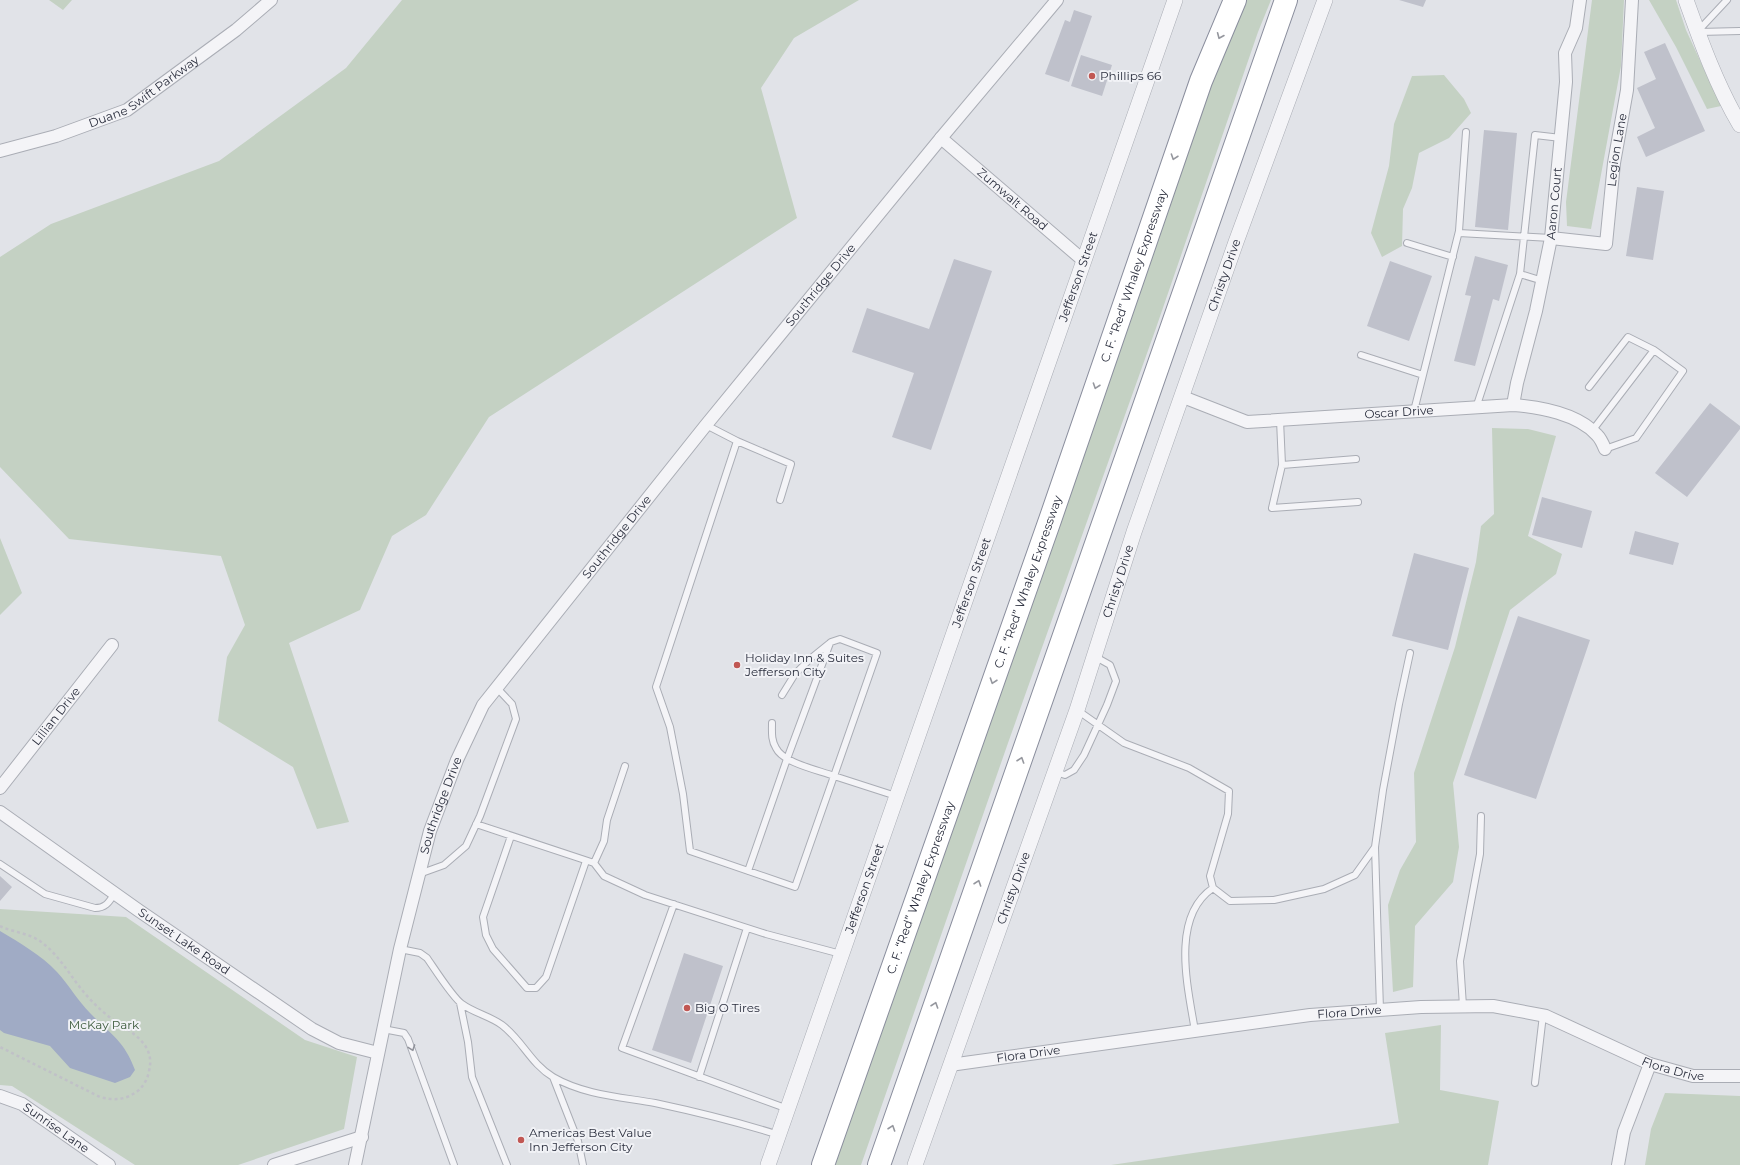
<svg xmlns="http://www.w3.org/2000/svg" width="1740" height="1165" font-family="Montserrat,sans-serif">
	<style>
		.green { fill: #c4d1c3 }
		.water { fill: #a0abc5 }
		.building { fill: #bfc1cb }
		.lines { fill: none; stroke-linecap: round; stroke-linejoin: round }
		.service-casing { stroke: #aaadb5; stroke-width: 8 }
		.minor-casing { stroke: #aaadb5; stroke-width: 14 }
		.tertiary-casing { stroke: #aaadb5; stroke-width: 16 }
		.motorway-casing { stroke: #8a8e9d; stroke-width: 24 }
		.path { stroke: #c0c1c7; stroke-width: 2.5; stroke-dasharray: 3 3; stroke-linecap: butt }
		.service { stroke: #f4f4f7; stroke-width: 6 }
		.minor { stroke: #f4f4f7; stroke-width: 12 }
		.tertiary { stroke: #f4f4f7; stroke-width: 15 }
		.motorway { stroke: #fff; stroke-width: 22 }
		.oneway { stroke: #95979e }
		.oneway2 { stroke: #90929a }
		.poi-dot { fill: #c15753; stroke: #f1f2f6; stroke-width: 1.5 }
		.labels { text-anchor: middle; stroke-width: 4; stroke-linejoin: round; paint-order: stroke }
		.poi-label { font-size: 12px; fill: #2b2f3e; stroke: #f1f2f6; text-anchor: start }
		.street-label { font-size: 12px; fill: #2b2f3e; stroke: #f1f2f6 }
		.park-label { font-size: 12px; fill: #3a593a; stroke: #f1f2f6 }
	</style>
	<rect width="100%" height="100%" fill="#e1e3e8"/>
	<path class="green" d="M49,0H72L63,10Z
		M402,0H859L794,38L761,88L797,218L489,417L426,515L392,536L360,610L289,643L349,822L317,829L293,767L218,721L227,657L245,625L221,556L69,539L0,467V257L51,224L219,161L346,68Z
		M1246,0H1271L1258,32L1156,328L1008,743L861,1165H830L1216,68Z
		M1592,0H1624L1621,66L1591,229L1567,226L1566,202Z
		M1649,0H1676L1686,30L1721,106L1707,109L1676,47Z
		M1444,75L1464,99L1471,113L1449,138L1419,153L1412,188L1403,209L1402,246L1382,257L1371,233L1389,166L1394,124L1412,76Z
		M1492,428L1528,429L1556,436L1528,536L1562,554L1556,574L1510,610L1453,783L1459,847L1453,882L1415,926L1413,987L1393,992L1388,905L1400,870L1416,842L1414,773L1455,647L1476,562L1481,526L1494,514Z
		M0,538L22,593L0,615Z
		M0,909L126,917L305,1040L357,1057L344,1129L238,1165H135L12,1086L0,1085Z
		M1441,1025L1440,1090L1499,1101L1488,1165H1111L1399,1123L1385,1033Z
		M1665,1093L1740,1096V1165H1645L1651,1129Z"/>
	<path class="water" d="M0,931C20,943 41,955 57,972C69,985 78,1001 90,1013C110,1034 124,1040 135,1070L130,1077L115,1083L70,1068L50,1046L4,1033L0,1030Z"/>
	<path class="building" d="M1399,0H1426L1423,7Z
		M1074,10L1092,16L1069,82L1045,74L1065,20L1070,22Z
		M1665,43L1705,131L1646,157L1637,137L1655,128L1637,88L1656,79L1644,52Z
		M1081,55L1112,65L1102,96L1071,86Z
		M1484,130L1517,133L1508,230L1475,227Z
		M1637,187L1664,191L1653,260L1626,256Z
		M1475,256L1508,265L1499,301L1493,299L1475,366L1454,361L1471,296L1465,295Z
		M954,259L992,271L931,450L892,437L914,373L852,352L867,308L929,329Z
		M1390,261L1432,276L1409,341L1367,326Z
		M1710,403L1740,426V429L1687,497L1655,473Z
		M1542,497L1592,511L1582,548L1532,535Z
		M1635,531L1679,543L1673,565L1629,554Z
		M1414,553L1469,568L1448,650L1392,636Z
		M1518,616L1590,640L1536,799L1464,775Z
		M0,876L12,887L0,901Z
		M684,953L723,966L691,1063L652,1050Z"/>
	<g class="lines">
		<defs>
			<path id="service" d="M1698,31L1727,0
				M1699,32L1740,31
				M1459,233L1551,238
				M1407,243L1453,257
				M1520,274L1535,135L1561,138
				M1361,355L1423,375
				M1589,387L1628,337L1654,350
				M1476,408L1520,274L1543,281
				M1414,411L1459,231L1466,132
				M1280,420L1282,465L1272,508L1358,502
				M706,425L737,441L656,687L670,727L683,794L690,851L795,887L834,776L896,796
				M1592,431L1654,350L1683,371L1636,438L1605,449
				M737,441L791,464L780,500
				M1282,465L1356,459
				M1077,710L1124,743L1189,768L1229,791L1228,814L1210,876L1213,888L1230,901L1274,900L1324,889L1355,875L1375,847
				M772,723C772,732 771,740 776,748C783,763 818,770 834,776L877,653L840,639L831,642L810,659L795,674L782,695
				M1055,772L1065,775L1074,770L1084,755L1107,705L1116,681L1110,665L1094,656
				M476,824L594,863L604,841L607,820L625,766
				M511,836L483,917L486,935L493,949L527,988H536L546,977L586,861
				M594,863L604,876L645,895L766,934L841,954
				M0,864L45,894L95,908C106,908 109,902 115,893
				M748,871L787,759L830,643
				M419,874L444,865L466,846L480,816L516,719L512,704L497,688
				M674,904L622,1048L788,1109
				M400,949L420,953L427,958C434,968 453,998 462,1004C474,1013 490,1016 502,1025C522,1040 531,1064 553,1077C584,1095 621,1097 655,1103C697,1112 738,1122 779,1135
				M460,1003L468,1042L472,1077L507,1165
				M1463,1006L1460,961L1480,854L1481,816
				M1380,1010L1375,847L1383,790L1399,704L1410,653
				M383,1029L404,1033L408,1039L454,1165
				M1195,1031C1188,988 1170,917 1213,888
				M553,1077L578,1141L583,1165
				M699,1077L747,928
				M1535,1083L1543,1015"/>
			<g id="minor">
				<path id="s1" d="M941,138L1084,261"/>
				<path id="s2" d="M0,151L56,136L127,110L236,30L271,0"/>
				<path id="s3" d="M1551,238L1606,244L1614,163L1627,90L1632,0"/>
				<path id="s4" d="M1183,397L1247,422L1513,405C1540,407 1578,414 1597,435C1601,439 1603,444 1605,449"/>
				<path id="s5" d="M1513,405L1517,383L1536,311L1551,238L1566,82L1565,53L1576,28L1580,0"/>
				<path id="s6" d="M0,788L112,645"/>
				<path id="s7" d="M0,812L138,910L312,1029L339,1043L378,1053"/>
				<path id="s8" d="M950,1065L1310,1015L1421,1007L1493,1006L1546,1016L1650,1064L1693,1076H1740"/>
				<path id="s9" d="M0,1096L22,1104L109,1165"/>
				<path d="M274,1165L362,1137"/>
				<path id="s10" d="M355,1165L400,949L430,831L457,760L483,705L706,425L941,138L1057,0"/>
				<path d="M1618,1165L1624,1132L1650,1064"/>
			</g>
			<g id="tertiary">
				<path d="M1686,0C1701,42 1717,86 1740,125"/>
				<path id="s11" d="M768,1165L1175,0"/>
				<path id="s12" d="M915,1165L1077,710L1134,532L1236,242L1325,0"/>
			</g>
			<g id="motorway">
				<path id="s13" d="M823,1165L1050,520L1201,81L1235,0"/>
				<path d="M879,1165L1286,0"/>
			</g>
		</defs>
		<use href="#service" class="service-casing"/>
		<use href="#minor" class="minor-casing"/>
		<use href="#tertiary" class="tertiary-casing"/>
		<use href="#motorway" class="motorway-casing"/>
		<path class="path" d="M0,926C12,932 28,933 40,941C61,956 72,980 89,998C96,1006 104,1013 112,1019C131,1032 156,1044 149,1071C148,1078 144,1085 139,1090C126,1100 115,1101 100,1097L0,1047"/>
		<use href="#service" class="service"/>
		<use href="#minor" class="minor"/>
		<use href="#tertiary" class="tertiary"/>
		<use href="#motorway" class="motorway"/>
	</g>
	<defs><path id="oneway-chevron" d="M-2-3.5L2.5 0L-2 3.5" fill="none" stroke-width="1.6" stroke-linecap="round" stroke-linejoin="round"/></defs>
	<g class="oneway">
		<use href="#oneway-chevron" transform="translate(1220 36) rotate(113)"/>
		<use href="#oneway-chevron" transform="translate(1174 157) rotate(109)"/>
		<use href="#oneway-chevron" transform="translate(1096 386) rotate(109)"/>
		<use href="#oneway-chevron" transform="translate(993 681) rotate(109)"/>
		<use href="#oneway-chevron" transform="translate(1021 760) rotate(-71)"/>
		<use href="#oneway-chevron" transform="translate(978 883) rotate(-71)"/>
		<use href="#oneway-chevron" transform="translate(935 1005) rotate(-71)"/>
		<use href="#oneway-chevron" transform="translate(892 1128) rotate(-71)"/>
	</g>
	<use class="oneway2" href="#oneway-chevron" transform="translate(412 1048) rotate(70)"/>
	<g class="poi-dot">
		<circle cx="1092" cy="76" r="4"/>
		<circle cx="737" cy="665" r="4"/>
		<circle cx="687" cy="1008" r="4"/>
		<circle cx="521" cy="1140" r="4"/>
	</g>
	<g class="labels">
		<g class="poi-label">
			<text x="1100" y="80">Phillips 66</text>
			<text x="745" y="662">Holiday Inn &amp; Suites<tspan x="745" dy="14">Jefferson City</tspan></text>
			<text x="695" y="1012">Big O Tires</text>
			<text x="529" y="1137">Americas Best Value<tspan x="529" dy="14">Inn Jefferson City</tspan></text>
		</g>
		<g class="street-label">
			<text dy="4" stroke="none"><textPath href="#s2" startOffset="157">Duane Swift Parkway</textPath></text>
			<text dy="4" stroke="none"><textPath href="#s3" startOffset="150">Legion Lane</textPath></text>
			<text dy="4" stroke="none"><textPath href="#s1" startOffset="94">Zumwalt Road</textPath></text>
			<text dy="4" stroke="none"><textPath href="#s5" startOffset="206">Aaron Court</textPath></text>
			<text dy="4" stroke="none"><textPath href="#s13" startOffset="942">C. F. “Red” Whaley Expressway</textPath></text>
			<text dy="4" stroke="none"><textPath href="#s12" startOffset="942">Christy Drive</textPath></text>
			<text dy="4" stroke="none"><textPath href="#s11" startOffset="941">Jefferson Street</textPath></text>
			<text dy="4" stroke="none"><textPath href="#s10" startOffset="1018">Southridge Drive</textPath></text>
			<text dy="4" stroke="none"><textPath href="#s4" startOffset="221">Oscar Drive</textPath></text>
			<text dy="4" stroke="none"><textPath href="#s10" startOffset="694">Southridge Drive</textPath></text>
			<text dy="4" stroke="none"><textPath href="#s13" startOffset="618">C. F. “Red” Whaley Expressway</textPath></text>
			<text dy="4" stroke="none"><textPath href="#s12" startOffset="618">Christy Drive</textPath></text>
			<text dy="4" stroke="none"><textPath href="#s11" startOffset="617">Jefferson Street</textPath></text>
			<text dy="4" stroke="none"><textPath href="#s6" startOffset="91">Lillian Drive</textPath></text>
			<text dy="4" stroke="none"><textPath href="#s10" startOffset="370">Southridge Drive</textPath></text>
			<text dy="4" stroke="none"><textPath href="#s13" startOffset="294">C. F. “Red” Whaley Expressway</textPath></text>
			<text dy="4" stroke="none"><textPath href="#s12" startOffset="294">Christy Drive</textPath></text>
			<text dy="4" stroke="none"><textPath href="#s11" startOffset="293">Jefferson Street</textPath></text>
			<text dy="4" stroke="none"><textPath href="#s7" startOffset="225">Sunset Lake Road</textPath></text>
			<text dy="4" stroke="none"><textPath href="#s8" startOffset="403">Flora Drive</textPath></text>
			<text dy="4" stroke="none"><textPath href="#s8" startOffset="79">Flora Drive</textPath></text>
			<text dy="4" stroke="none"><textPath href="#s8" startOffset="739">Flora Drive</textPath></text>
			<text dy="4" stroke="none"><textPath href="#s9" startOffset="65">Sunrise Lane</textPath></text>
		</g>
		<g class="park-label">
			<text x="104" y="1029">McKay Park</text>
		</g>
	</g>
</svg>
